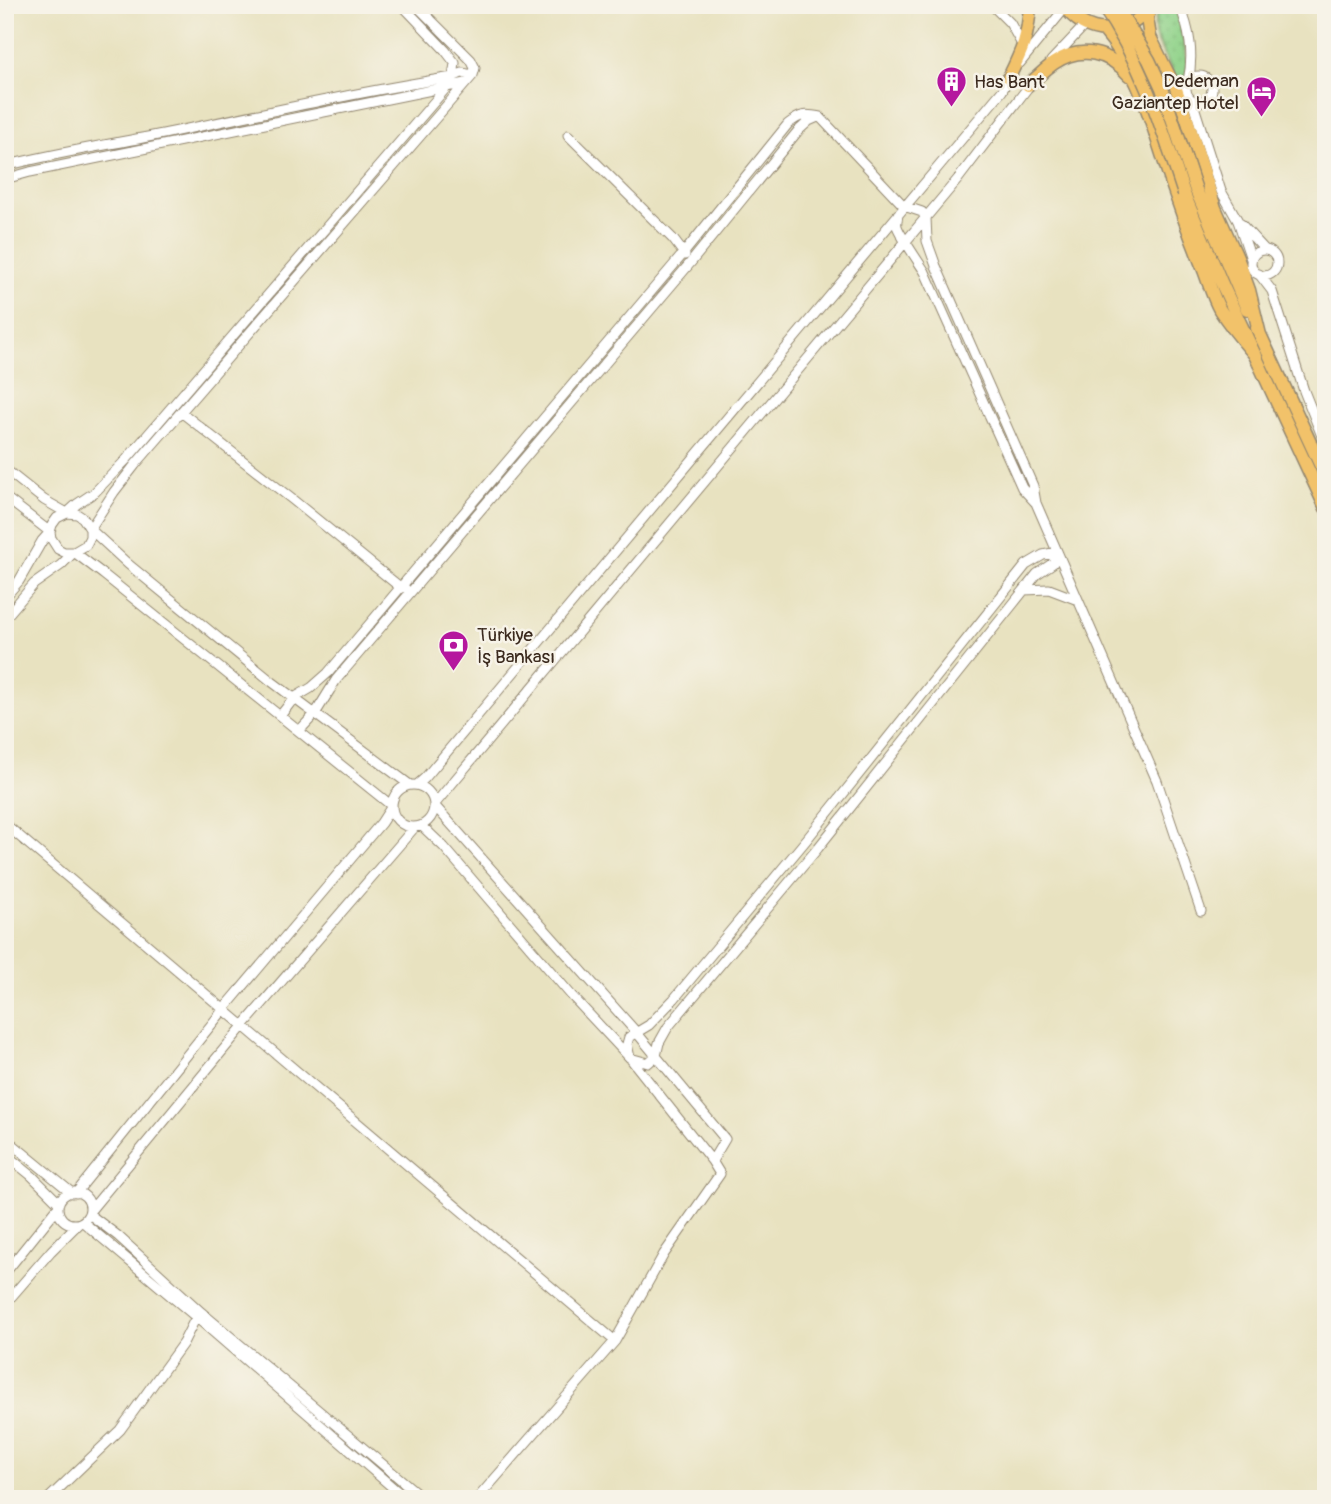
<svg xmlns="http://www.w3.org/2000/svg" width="1331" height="1504" font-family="Pangolin,sans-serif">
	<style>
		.grass { fill: url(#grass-dots); stroke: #667e54; stroke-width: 2 }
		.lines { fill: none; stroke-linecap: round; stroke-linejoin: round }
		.minor-casing { stroke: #92866f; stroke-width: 11 }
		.highway-casing { stroke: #92866f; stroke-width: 15 }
		.minor { stroke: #fff; stroke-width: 9 }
		.highway { stroke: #f2c26a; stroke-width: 12 }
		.highway-bridge-casing { stroke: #92866f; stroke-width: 15; stroke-linecap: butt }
		.highway-bridge { stroke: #f2c26a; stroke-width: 12 }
		.labels { text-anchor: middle; stroke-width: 5; stroke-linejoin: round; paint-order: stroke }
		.poi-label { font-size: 19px; fill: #3b2a1e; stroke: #f7f3e8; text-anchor: start }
	</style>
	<defs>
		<pattern id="grass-dots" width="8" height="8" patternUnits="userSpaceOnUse" patternTransform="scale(1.75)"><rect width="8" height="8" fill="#91d38a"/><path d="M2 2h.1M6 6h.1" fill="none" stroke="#7eb577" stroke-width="1.8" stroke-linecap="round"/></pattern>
	</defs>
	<rect width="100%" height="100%" fill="#f7f3e8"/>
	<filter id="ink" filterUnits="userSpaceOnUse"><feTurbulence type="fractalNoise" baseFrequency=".0143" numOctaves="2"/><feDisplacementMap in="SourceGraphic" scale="14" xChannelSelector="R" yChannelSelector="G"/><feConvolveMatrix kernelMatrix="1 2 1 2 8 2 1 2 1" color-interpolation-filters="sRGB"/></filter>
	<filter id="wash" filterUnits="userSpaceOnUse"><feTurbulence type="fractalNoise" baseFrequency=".00686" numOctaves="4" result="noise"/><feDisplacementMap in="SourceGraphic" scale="28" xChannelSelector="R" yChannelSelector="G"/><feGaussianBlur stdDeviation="1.57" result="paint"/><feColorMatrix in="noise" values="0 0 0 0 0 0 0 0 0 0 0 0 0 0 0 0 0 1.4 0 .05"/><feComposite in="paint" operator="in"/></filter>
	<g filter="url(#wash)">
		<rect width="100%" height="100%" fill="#e8e2c0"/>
		<path class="grass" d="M1165,7L1174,8L1179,13L1188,68L1180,89L1156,37C1154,26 1154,17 1161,8Z"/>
	</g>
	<g filter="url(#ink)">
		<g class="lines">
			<defs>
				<path id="minor" d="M992,5L1010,23L1024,48
					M1179,5C1190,28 1194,56 1188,81
					M1051,61L1085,25
					M1020,63L1065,8
					M1186 89a13 13 0 1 1 26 0a13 13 0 1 1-26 0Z
					M1192,100L1221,191L1238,221L1251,259
					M568,135L673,239L685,255
					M5,166C59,152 114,144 168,133C263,113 358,92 453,77L462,73L473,75
					M5,179L30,172L466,83
					M898,214C898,217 896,223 897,226C898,232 920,264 925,272L1022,488L1035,502
					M1241,224L1265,250
					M1251 263a13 13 0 1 1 26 0a13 13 0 1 1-26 0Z
					M1259,274L1272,291L1304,391L1326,446
					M181,412L293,500L400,587L405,588
					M5,469L44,500L67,513L77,514L83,518L90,529L128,564L271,681L410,785
					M5,497L50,532L51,538L58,549L64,552H74L103,574L392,806L381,823L224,1009L76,1193
					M1057,552L1053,563L1037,574L818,848L668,1027L659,1043L656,1056L648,1063L630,1058L627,1044L629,1037L649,1025L674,999L807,839L1026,565L1043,555Z
					M1024,590L1049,589L1078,600
					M5,597L19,581L42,541L50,532L52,525L57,518L67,513L77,504L95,492L126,460L446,88L453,77L455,63L445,50L402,5
					M5,618L34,584L61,565L74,552L86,545L90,537V529L114,492L135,465L473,75L475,68L471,60L416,5
					M280,716L294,698L311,688L328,673L683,254L788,124C801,114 805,114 820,117L904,206L922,212L926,218L927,241L936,266L1033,486L1036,503L1157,781L1201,911
					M299,731L315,714L336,680L692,261L798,131L809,121L818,117
					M392 806a21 21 0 1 1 42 0a21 21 0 1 1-42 0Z
					M417,785L425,778L1002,91L1011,74
					M5,824L615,1341
					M422,826L444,847L571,995L630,1058L712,1161
					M5,1138L72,1193
					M5,1154L32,1176L59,1203
					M58 1208a16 16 0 1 1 32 0a16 16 0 1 1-32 0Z
					M90,1211L243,1026L414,828
					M89,1214L118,1236L201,1312L424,1499
					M83,1222L196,1317L406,1499
					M5,1273L58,1207
					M5,1304L51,1251L78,1224
					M48,1499L120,1430L183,1343L196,1317L200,1314
					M477,1499L615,1341L664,1254L720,1174L712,1161L725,1139L637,1033L434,805L958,179L1032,82
					M918,1499H921"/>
				<path id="highway" d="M1064,5C1084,37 1127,38 1149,8
					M1151,5L1147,18L1150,37L1177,92L1187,119L1215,208L1238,260L1249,290L1260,335
					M1104,30C1136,67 1149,114 1164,160C1176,197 1189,234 1204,270C1209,283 1213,298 1220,310C1231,327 1243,341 1256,356
					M1009,77C1023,49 1028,37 1030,5
					M1028,85C1037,78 1045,69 1054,63C1081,45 1109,52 1129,75
					M1196,190L1247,309
					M1184,194L1222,284L1326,508
					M1257,328L1326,477"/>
			</defs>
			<use href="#minor" class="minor-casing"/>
			<use href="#highway" class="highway-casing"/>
			<use href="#minor" class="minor"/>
			<use href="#highway" class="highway"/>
			<defs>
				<path id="highway-bridge" d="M1102,5C1142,62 1162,128 1184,194
					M1116,5L1149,60L1162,88L1196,190"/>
			</defs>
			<use href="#highway-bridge" class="highway-bridge-casing"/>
			<use href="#highway-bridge" class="highway-bridge"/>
		</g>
	</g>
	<defs>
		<symbol id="building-pin" viewBox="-11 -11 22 30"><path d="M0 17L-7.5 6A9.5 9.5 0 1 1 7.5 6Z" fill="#b5179e" stroke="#f7f3e8"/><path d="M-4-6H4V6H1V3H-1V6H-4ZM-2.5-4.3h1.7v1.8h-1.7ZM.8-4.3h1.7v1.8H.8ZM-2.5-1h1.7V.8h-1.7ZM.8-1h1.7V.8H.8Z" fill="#fff"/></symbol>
		<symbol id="hotel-pin" viewBox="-11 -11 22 30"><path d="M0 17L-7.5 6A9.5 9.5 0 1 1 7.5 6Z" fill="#b5179e" stroke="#f7f3e8"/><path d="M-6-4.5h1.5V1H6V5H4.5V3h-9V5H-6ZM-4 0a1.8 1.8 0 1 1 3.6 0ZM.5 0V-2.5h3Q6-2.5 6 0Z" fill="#fff"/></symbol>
		<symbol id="bank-pin" viewBox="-11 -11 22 30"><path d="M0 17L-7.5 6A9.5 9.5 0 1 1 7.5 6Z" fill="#b5179e" stroke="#f7f3e8"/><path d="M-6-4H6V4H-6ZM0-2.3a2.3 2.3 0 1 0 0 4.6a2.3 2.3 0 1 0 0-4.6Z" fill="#fff"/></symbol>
	</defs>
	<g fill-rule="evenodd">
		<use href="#building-pin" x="934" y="64" width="35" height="47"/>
		<use href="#hotel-pin" x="1244" y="74" width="35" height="47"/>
		<use href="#bank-pin" x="436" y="628" width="35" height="47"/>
	</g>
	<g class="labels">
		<g class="poi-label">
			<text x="1239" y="87" text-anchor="end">Dedeman<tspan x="1239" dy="22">Gaziantep Hotel</tspan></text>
			<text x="974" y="88">Has Bant</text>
			<text x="477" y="641">Türkiye<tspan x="477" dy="22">İş Bankası</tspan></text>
		</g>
	</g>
	<rect width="1331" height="1504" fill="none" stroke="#f7f3e8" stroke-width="28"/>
</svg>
